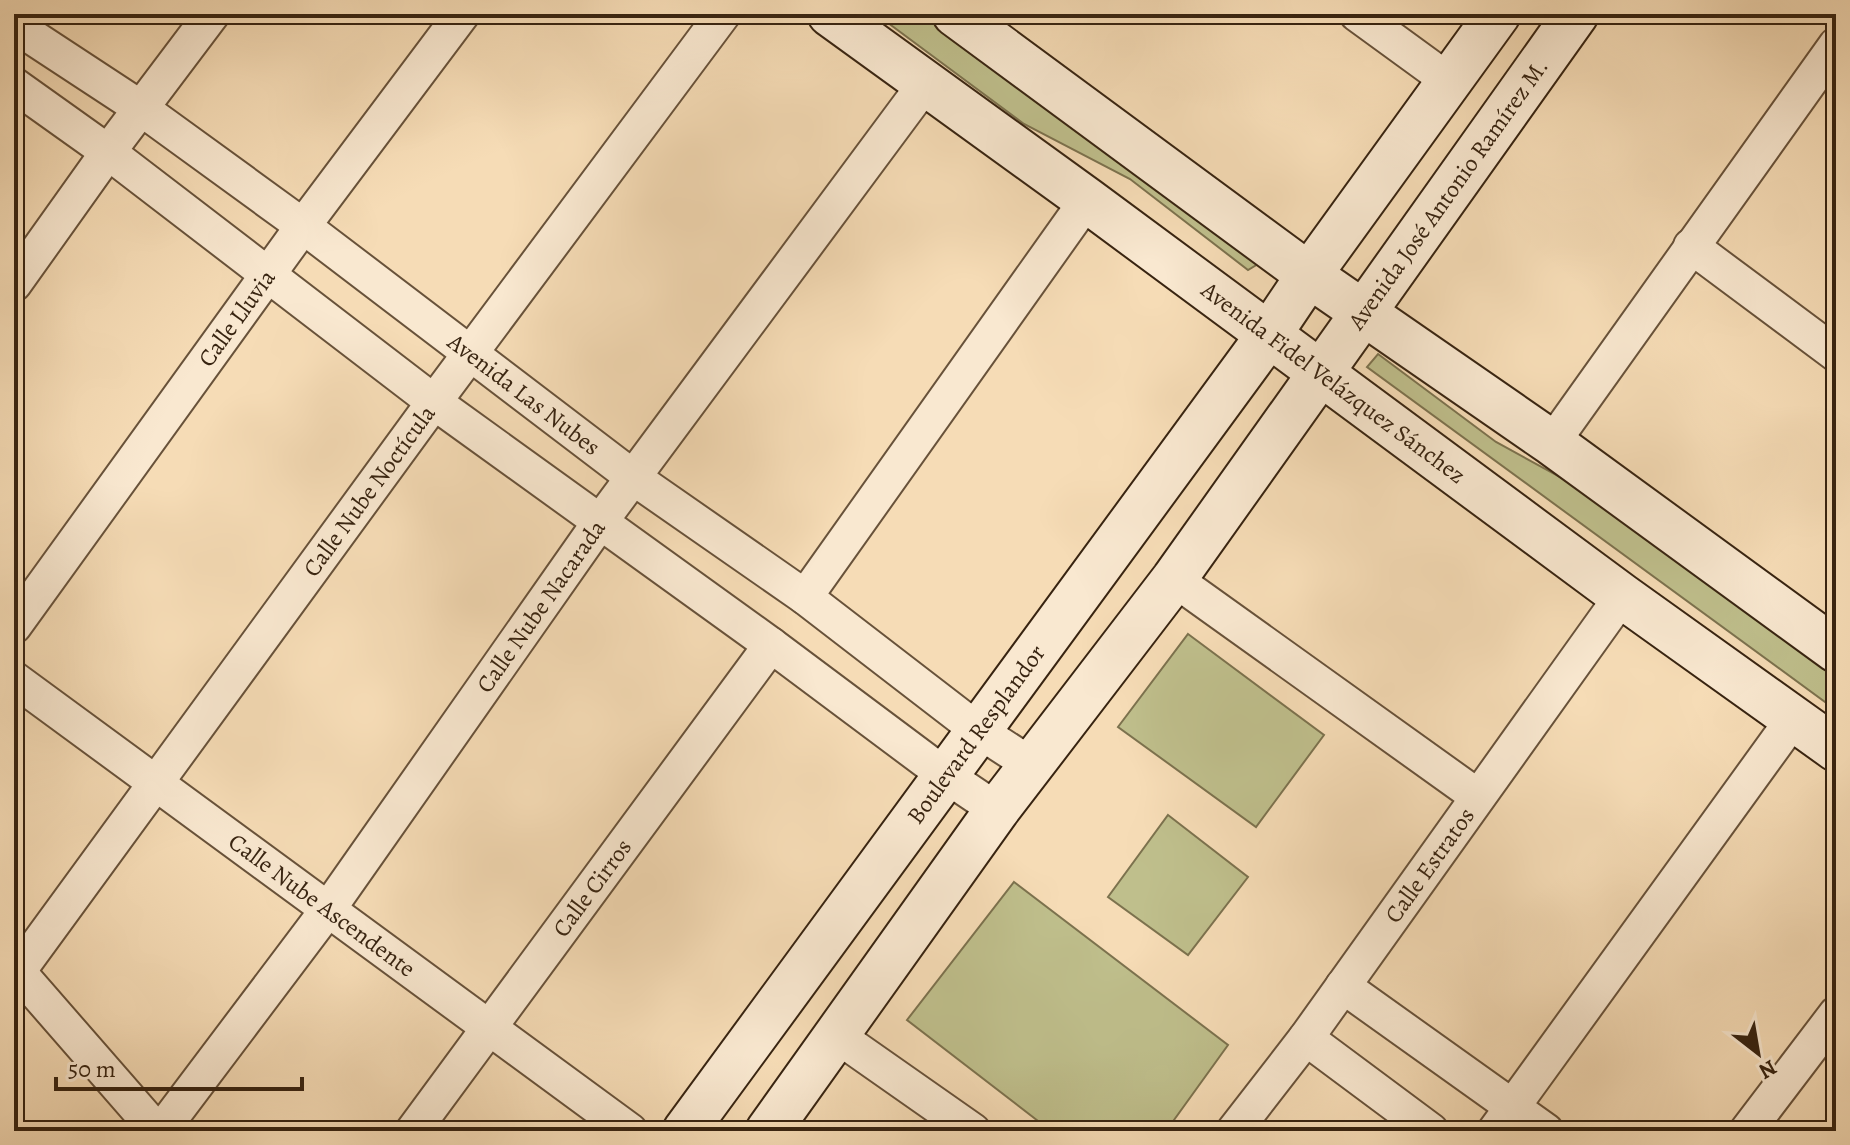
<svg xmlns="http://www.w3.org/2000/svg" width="1850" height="1145" font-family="Alegreya,serif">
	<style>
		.green { fill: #bfbf8c; stroke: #7c724e; stroke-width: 2 }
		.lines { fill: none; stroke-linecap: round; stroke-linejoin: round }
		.street-casing { stroke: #68523a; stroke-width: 38 }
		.secondary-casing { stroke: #382411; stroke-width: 48 }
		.street { stroke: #f9e8d0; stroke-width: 34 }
		.secondary { stroke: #f9e8d0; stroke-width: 44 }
		.labels { text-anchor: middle; stroke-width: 6; stroke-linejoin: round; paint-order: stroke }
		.street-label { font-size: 24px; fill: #382411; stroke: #f9e8d0 }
	</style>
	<rect width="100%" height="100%" fill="#f6dcb6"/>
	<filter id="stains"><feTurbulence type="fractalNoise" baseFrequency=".0025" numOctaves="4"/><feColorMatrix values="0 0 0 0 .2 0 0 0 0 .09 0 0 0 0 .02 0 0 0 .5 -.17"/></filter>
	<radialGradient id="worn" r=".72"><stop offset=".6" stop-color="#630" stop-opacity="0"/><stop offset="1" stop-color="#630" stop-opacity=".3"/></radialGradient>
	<path class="green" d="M876,14H923L1263,261L1248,270L1130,179L1024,124Z
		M1378,354L1496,442L1595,496L1836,670V710L1367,367Z
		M1188,634L1324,735L1256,827L1118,727Z
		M1168,815L1248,877L1188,955L1108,897Z
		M1014,882L1228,1045L1166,1131H1051L907,1020Z"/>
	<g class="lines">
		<defs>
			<g id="street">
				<path d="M1357,14L1449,81"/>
				<path id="s1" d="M14,25L142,109L303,226L634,478L805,597L979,731L1033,766"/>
				<path d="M14,85L108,152L434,402L771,645L945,775L997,810"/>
				<path d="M1691,246L1836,354"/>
				<path d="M14,284L108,152L212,14"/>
				<path d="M1552,443L1836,45"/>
				<path d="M1174,579L1477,796"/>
				<path d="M805,597L1087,200"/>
				<path id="s2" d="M14,626L303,226L462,14"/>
				<path id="s3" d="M14,679L630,1131"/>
				<path d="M14,967L157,1131"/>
				<path id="s4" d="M14,977L434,402L723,14"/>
				<path d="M1343,986L1546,1131"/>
				<path d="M836,1035L973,1131"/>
				<path d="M1306,1038L1431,1131"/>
				<path id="s5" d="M161,1131L329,908L600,522L925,84"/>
				<path id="s6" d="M413,1131L771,645"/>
				<path id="s7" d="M1234,1131L1306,1038L1622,596"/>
				<path d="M1495,1131L1794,718"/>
				<path d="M1747,1131L1836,1014"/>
			</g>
			<g id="secondary">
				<path id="s8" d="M830,14L1087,200L1622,596L1836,749"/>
				<path d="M955,14L1309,275L1552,443L1836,650"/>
				<path id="s9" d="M685,1131L1268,336L1309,275L1498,14"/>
				<path id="s10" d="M768,1131L997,810L1174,579L1576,14"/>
			</g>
		</defs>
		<use href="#street" class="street-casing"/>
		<use href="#secondary" class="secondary-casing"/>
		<use href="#street" class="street"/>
		<use href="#secondary" class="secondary"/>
	</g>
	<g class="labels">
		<g class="street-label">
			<text dy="8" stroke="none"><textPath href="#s10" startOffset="1158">Avenida José Antonio Ramírez M.</textPath></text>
			<text dy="8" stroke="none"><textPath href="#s2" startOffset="380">Calle Lluvia</textPath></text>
			<text dy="8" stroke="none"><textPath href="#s8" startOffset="624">Avenida Fidel Velázquez Sánchez</textPath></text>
			<text dy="8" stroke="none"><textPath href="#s1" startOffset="630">Avenida Las Nubes</textPath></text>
			<text dy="8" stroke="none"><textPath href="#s4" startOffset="602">Calle Nube Noctícula</textPath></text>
			<text dy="8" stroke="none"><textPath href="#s5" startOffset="648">Calle Nube Nacarada</textPath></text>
			<text dy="8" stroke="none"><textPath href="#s9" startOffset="492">Boulevard Resplandor</textPath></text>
			<text dy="8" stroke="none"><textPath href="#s7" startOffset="330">Calle Estratos</textPath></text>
			<text dy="8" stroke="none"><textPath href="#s6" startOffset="302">Calle Cirros</textPath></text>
			<text dy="8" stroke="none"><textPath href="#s3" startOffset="382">Calle Nube Ascendente</textPath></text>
		</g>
	</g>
	<rect width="1850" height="1145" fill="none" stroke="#f6dcb6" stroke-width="48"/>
	<rect x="16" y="16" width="1818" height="1113" fill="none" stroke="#382411" stroke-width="4"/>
	<rect x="24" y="24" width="1802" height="1097" fill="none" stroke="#382411" stroke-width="2"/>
	<g transform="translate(1758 1053) rotate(149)" stroke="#f9e8d0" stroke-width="6" paint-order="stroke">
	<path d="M0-6L14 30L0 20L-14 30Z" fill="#382411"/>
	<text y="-12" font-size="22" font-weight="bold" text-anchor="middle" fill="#382411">N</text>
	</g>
	<path d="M56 1077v12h246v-12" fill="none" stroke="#382411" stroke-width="4"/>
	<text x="68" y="1077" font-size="24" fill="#382411" stroke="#f9e8d0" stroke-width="6" paint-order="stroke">50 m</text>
	<rect width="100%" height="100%" filter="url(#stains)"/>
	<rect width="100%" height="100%" fill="url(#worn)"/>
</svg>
